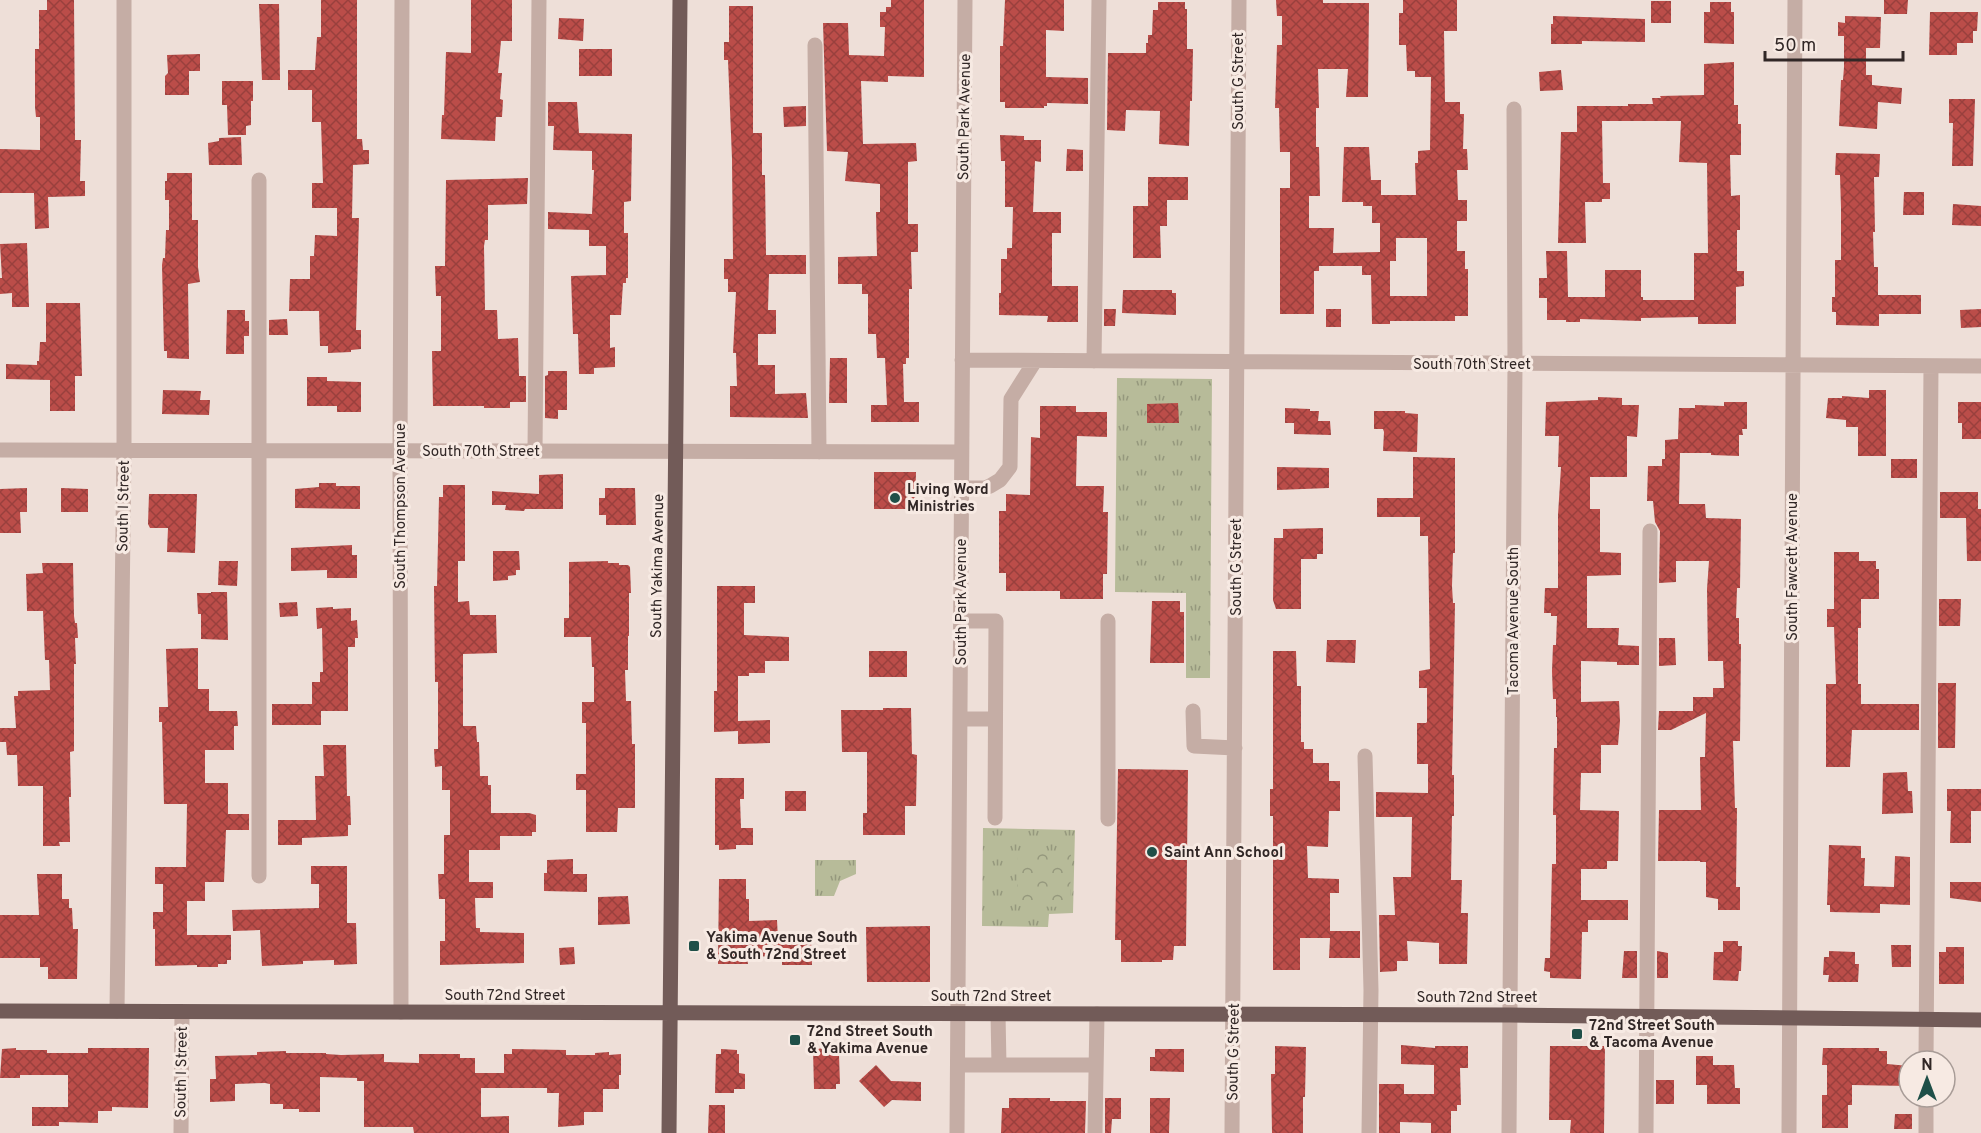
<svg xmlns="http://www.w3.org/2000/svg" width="1981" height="1133" font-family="Overpass,sans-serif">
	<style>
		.grass { fill: url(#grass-tufts) }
		.park { fill: url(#park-crowns) }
		.building { fill: url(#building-cross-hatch); fill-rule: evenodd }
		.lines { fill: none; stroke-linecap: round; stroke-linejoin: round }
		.minor { stroke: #c5ada5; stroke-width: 15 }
		.major { stroke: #725b58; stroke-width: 15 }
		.poi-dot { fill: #1f4f48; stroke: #f7eae3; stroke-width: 2 }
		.labels { text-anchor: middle; stroke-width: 6; stroke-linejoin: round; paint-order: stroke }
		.street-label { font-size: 15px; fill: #312726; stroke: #f7eae3 }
		.poi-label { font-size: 15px; font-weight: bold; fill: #312726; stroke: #f7eae3; text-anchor: start }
	</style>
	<defs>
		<pattern id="grass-tufts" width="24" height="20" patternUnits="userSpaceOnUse" patternTransform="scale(1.5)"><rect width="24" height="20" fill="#b7bb99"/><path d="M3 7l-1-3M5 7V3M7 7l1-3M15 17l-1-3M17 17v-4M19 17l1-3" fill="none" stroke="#95987d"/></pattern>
		<pattern id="park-crowns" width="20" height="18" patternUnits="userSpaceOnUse" patternTransform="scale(1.5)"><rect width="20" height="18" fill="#b7bb99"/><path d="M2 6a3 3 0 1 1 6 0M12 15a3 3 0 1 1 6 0" fill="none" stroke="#95987d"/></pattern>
		<pattern id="building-cross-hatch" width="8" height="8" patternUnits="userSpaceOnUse" patternTransform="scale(1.5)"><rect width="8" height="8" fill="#bb4d49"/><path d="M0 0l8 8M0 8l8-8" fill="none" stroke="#99403d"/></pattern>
	</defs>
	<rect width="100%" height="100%" fill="#eedfd8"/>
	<path class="grass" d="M1117,378L1212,379L1210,678H1186V593L1115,592Z
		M983,828L1075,830L1073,913L1049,914L1048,927L982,926Z
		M815,860H856V874L840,881L834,896H815Z"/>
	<path class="park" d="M1018,853L1071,854L1070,907L1017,906Z"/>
	<path class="building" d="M47,0H74L75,140H81L80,181H85V196L48,197L49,228L35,229L34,193H0V149L40,150V117H36L35,107V49H39V10H47Z
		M321,0H357V139H362L363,150H369V164L353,165L352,218H359L356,330H361V349L351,350V352L328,353V346H320L319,311H289L290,279H310V256H314L315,235L337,236V208H312V183H323L321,122H312V90H288V70H315L317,37H321Z
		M471,0H512V41H501L498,73H502L500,99L503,100L502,117H496L495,141L441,139L442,115H444L446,52L471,53Z
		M891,0H924V77L888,76V82L861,81L863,144L916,143L917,161L908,162V224H918V252H911L912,289H909V358H906V364H903L904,402H919V422H871V405H887L885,358H877L876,334H868V294H862V284H838V257L877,256L876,212H880V184L845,181L848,152L827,151L823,23H848L849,55L884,56L885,27H880V12H886V7H891Z
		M1005,0H1064V31L1046,30V77L1088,78V104L1047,103V106H1044V108H1005V102H1000V46H1003Z
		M1276,0H1323V3H1369L1368,97H1346L1348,69H1318L1319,108H1316V147H1319L1320,196H1309V228H1334L1333,253L1380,252V223H1372V206H1363V202H1342L1344,147H1369L1371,180H1381V195H1416L1415,163H1418V151L1430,150L1431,77H1415V71H1407L1406,45H1399V13H1403V0H1457V31H1444L1445,102H1460V114H1464L1463,149H1467L1468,170H1457L1458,200H1467V221H1457V251H1465V269H1468V316H1455V321H1390V324H1372L1371,275H1362V266H1319V271H1314V314H1280V188H1290V152H1280L1279,108H1275L1277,45H1282V16H1277ZM1396,238H1427V296H1390V261H1396Z
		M1884,0H1908L1907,14H1884Z
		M1651,1H1671V23H1651Z
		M1158,2H1185V9H1187V49H1193L1192,101H1190L1189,146L1159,144L1160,111L1126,110L1125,131L1107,130L1108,53H1146V43H1148V35H1152L1153,10H1158Z
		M1710,2H1731V12H1734V44L1704,43V12H1710Z
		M259,4H279L280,80H262Z
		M729,6H753V133H762V175H765L766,255H806V274H769L768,310H776V334H758V365H775V394L806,393L808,418L730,417V386H737L736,353H733L736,292H728V279H724V259H733L732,159L728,60H724V42H729Z
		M1930,12H1978L1977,31H1973V43H1957V55H1929Z
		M1553,16L1645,19V42L1582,41V44H1551V24H1553Z
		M1845,16L1881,17L1880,48H1866V75H1872V85L1902,88L1901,104L1878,102L1877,129L1839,126L1841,80H1843L1844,67V36H1838V22L1845,23Z
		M559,18L584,19L583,41L558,39Z
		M579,49H612V76H579Z
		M200,54V71H189V95H165V76L168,73L167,55Z
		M1734,62V105H1738V124H1741V155H1730L1731,196L1740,195V230H1737V271H1744V286L1736,287V324H1698V317L1641,318V321L1580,319V322H1566V320H1547V298H1539V278H1547L1546,251H1567L1568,297H1605V270H1641V297H1643V300H1694V253H1708L1707,163L1679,162L1681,121H1602L1603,183H1610V199H1602V202H1585L1586,243H1558L1561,132H1577V106H1628V104H1653L1652,98H1661L1660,96L1704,95V64Z
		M1561,70L1563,90L1540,91L1539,72Z
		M222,81H253V101H251V125L246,126V135H228L227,105H222Z
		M1949,99H1975L1973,166H1952L1953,123H1949Z
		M548,102H577L579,133L632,134L631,201L624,202V233H628V278H626V283H623L621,315H610V348L615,347V367L594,368V374H579L578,334H573L571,276L606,275V246H589V230L548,229V212L592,214L594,170H592V151L553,150L554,126H548Z
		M806,106V126L784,127L783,107Z
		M1000,135L1024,136V140H1041V162L1035,161L1033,212H1061V233H1052V286H1078V322H1047L1048,316L999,315V293H1001V259H1007V248H1012L1013,207H1005V161H1001Z
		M241,137L242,165H209L208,143L219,141V138Z
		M1067,149L1083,150V171H1066Z
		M1836,153L1880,154L1879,177H1874L1875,232H1873L1874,267H1878V295H1921V314H1879V326L1836,325V312H1832V297H1835V260H1841V208L1840,175H1835Z
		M167,173H192V220H198V267L200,282L188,284L189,359L167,358V351H164L162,265L163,258H165L166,230H169V200H165V181H167Z
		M1148,177H1188V200H1167V226H1160L1161,258H1133V206H1148Z
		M528,178L527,204L488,205V240H485L484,246L485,310H497L498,339L518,338L519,376H526V402H510V408H484V406H433L432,351H441V296H436L435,266H445L446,180Z
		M1904,192H1924V215H1903Z
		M1953,204L1981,206V226L1952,225Z
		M27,243L29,307H12V293L0,294V278H2L0,244Z
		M1123,290H1172V293H1176V315L1122,313Z
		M46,303H80L82,376H75V411H50V380L6,379V364L37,365V361H39L40,342H46Z
		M1104,309H1116L1115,326H1104Z
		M1326,309H1341V327H1326Z
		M1981,309V327L1961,328L1960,310Z
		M227,310H245V321H249V336H244V354H226Z
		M287,319L288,335H269V320Z
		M830,358H847V403H829Z
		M548,371H567V410H558V419L545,418V376L548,375Z
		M307,377H327V381L361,382V412H337V406H307Z
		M163,390L201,391L200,400H210L209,415L162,414Z
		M1869,390H1886V456H1858V427H1846V420L1826,418L1828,398H1842V396L1869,398Z
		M1598,397L1622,398V405H1639L1637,437L1627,436V477H1590V509H1600V552L1621,553V575L1587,576V628H1619L1618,645L1639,646V665H1617V662L1581,661V702L1619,701L1620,721L1618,745H1601V773H1581L1580,810L1619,811L1618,861H1607V869H1581V900H1628V920H1588V932H1582L1581,979L1550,978V972L1544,971L1545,958H1550L1552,864H1556V815H1553L1554,748H1557V717H1556V699H1553L1552,671L1553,645H1556L1557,616H1551V613H1544L1545,588H1558V515L1561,467H1558L1559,436H1545L1546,402L1598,400Z
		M1724,402H1747V429H1742L1743,435H1739V456L1711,455V453H1680L1679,504H1705L1706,518L1741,519L1740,588H1737L1736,618H1739V644H1741L1740,741H1733L1735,808H1737L1736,887H1740V910H1718V899L1706,897V862H1700V861H1658L1659,810H1701L1700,757H1705L1706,713L1671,730H1658L1659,711H1693V697H1713V688H1724L1723,661H1708L1707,589L1709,561H1676V582L1659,583L1660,531L1655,522L1653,501H1647L1648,466H1662V459H1665V440L1678,439L1679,408H1695V405L1724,406Z
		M1958,402H1981V439H1962V423H1958Z
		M1178,403L1179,423H1147V404Z
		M1040,406H1076V412H1107V437L1077,436L1076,486H1104L1103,512H1108L1107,574H1103V599H1060V591H1006V573H999V511H1006V494L1030,495L1031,437L1040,438Z
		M1285,408L1310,409V411H1319L1318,421H1330L1331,435L1294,434V423H1285Z
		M1374,411H1405V413L1418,414L1417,452L1383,451L1384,432L1383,429H1374Z
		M1413,457L1455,458V553H1453L1452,586L1453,603H1455L1452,775H1454V816H1452L1451,880H1462L1461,913H1468L1467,964H1439V943L1407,941L1408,961H1397V971L1380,972L1379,915H1395L1393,877H1411L1412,817H1376V792L1428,793V764H1417V723H1426L1427,722V688H1419V671L1430,669L1428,536H1420V517H1377V498H1413Z
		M1891,459H1917V478H1891Z
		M1277,467L1329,468V488L1277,490Z
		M874,472H916L915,509H874Z
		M563,474V509H525L524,511L505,510L506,505H492V491L539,494V475Z
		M319,483H336V486H360V509L295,508V489L319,487Z
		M443,485H465V561H458V602L469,601L470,615H496L497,653L463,654V726H476L477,742H479L480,776H488V785H491V813H529L536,815V832H532V836H500V850H469V882H493V898H475L476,928H480V932L524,933V963L440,965V941H445V899H439L438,874H444V835H450V790H442V766L435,767L434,749H438V682H435L434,586H437L439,497H443Z
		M27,488V512H20L21,533H0V489Z
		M61,488L88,489V512H61Z
		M605,488H635L636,525H606V515H599V498H605Z
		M1940,492H1978V509H1981V561H1967L1966,518H1940Z
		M149,494H197L195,553L167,552L168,528H150L148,524Z
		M1323,528V554H1317V559H1301V609H1276L1273,600L1274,538H1283V529Z
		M352,545V555H357V578H327V570L291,571V548Z
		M493,551H519L520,570H516V575L508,576V580L493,581Z
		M1834,552H1859V561H1876V569H1879V599H1861V628H1858V684H1861V704H1919V730H1852L1850,767H1826V684H1836L1834,627H1827V609H1834Z
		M219,561H238L237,586L218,585Z
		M608,561V563H619V565H628L630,567L631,593H629V636H628V670H625L626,701H631L632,744H635V808H618L617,832H586V790H576V774H586V723H582V702H594V667H592L591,637H564V618H569V562Z
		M42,563H73L74,616L75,623H77L78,638H75L76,664H74V751L70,752L71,797H69L70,838V842H59L60,846H43V786H18L17,755H7L6,742H0V728H16L14,696H18V691L50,690L49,660H45L43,611H27L26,574L43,573Z
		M717,586H755V603H744V635L789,637V661H765V673H749V676H738V721L770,720V743L738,744V731L714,732V691H717Z
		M211,592H227L228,640L201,639V614H198L197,593H211Z
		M1939,599H1961L1960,626H1939Z
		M1152,601H1180V612H1184V663H1150Z
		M297,602L298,616L280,617L279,603Z
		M333,607V609L351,608V621L357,620L358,638H355V647H348V711H321V725H272V704H312V682H320V672H323L322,628L317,629L316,608Z
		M1659,638H1675L1676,665L1659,666Z
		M1327,640H1356L1355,663L1326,662Z
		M198,648V689H209V711H237L238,726H234V750H205V783H228V814H249V830H226L224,882H205V901H187V935H231V960H227V964H218V967H197V965L155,966V929H153V912H163V884H155V867H186L187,804H164L162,722H159V707H168L166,649Z
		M869,651H907V677H869Z
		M1273,651H1296L1297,686H1301V742H1304V749H1313V763H1329V781H1340V811H1329L1328,847L1307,846L1308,878L1339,879V893H1330V931H1360V958H1329L1330,938H1300V970H1273V816H1270V789H1273Z
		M1938,683H1956L1955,748H1938Z
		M883,708H911L912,754L917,755L916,806H905V835H863V813H867V752H842L841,710H883Z
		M323,745H346L347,796H350L351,825H348V836L302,838V845H278V820H316L315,776H324Z
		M1118,769L1188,770L1186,946H1174L1173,960H1162V962H1121V940H1115Z
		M1907,772L1908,791H1912L1913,813L1882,814L1883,773Z
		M715,778H744V799H740L741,828H753V845H736V849L719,850V845H715Z
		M1947,789H1981V811H1971V843H1950L1951,811H1947Z
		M785,791H806V811H785Z
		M1829,845L1861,846V858H1865L1864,886L1894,887L1895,856L1910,857V905L1880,904V913L1830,912V905H1827Z
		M573,859V874H587V892L544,891V873H547V860Z
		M311,866H347V923H356L357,964L334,965V960L303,961V964L262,966L260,930L233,931L232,910L319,908V884H311Z
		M37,874H62V899H69V908H72L73,929H78L77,979H48V967H40V958H0V915H39Z
		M719,879H746V899H749V921L777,920L778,940H811L812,965H782V956L747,957L748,964H718Z
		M1950,882H1981V902L1950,898Z
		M628,896L630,924L598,925V897Z
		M930,926V982H867L866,927Z
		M1723,941H1738V946H1742L1741,971H1739L1738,981L1713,980L1714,952H1723Z
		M1891,945H1911V967H1892Z
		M574,947L575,964L560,965L559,948Z
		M1946,947H1964V984H1939V952H1946Z
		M1624,951H1637V978H1622Z
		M1657,951L1668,953V978H1657Z
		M1829,951L1855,952V964H1859L1858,982H1828L1829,975H1823L1824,957H1829Z
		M1401,1045L1435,1048V1046H1468V1068H1460L1461,1105H1457V1111H1451V1133H1431V1123L1400,1122V1133H1379V1084H1404V1094H1434V1065L1401,1064Z
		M1275,1046L1306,1047L1305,1097H1303V1133H1272L1271,1074H1275Z
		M1550,1046H1605L1604,1133H1570L1571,1120H1549Z
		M16,1048V1050H47V1053H88V1048H149L148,1108L112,1107V1111H98V1123L59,1122V1126H32V1107H68V1075H20V1078H0L2,1049Z
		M830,1048V1055H839L840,1084H836V1089H814L813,1049Z
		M1823,1048H1879V1051H1887V1064L1909,1066V1086L1852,1085V1105H1848V1128H1822V1095H1827V1065H1822Z
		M512,1049L566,1050V1055H595V1053L609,1052V1055L621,1054V1075H619V1089H603V1112H584V1125L558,1127L559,1093H547V1088H481V1117L509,1116V1133H414L413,1127H364V1081H357V1078L320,1077V1112H299V1109H283V1104H270V1084L265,1083L235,1084V1101L210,1102V1079H216L215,1056L257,1055V1052L286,1051V1053H326V1054L341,1055L384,1054V1062L419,1063V1054H460V1058H475V1073H504V1054H512Z
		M721,1049L737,1050V1054H739V1073L745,1074V1089H734V1093H715L716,1054H721Z
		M1155,1049H1184V1072L1150,1071V1057H1155Z
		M1696,1056H1713V1065H1734L1735,1088H1740V1104H1707V1085H1696Z
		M876,1065L891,1081L921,1082V1101L892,1100L884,1107L859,1081Z
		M1656,1080H1674V1104H1656Z
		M1009,1098H1050V1101H1086L1085,1133H1001L1002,1108H1009Z
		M1105,1098H1121V1119H1112L1111,1133H1105Z
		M1150,1098H1170L1169,1133H1150Z
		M709,1105H725V1133H708Z
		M1895,1114H1912V1129H1894Z"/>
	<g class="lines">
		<path class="minor" d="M815,45L819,452
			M259,180V876
			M962,360L1981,366
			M1094,361L1099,0
			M0,450L961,452
			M535,451L539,0
			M961,488H985L990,486L1000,480L1010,467L1011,399L1035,361
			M960,621H996L995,818
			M1193,711L1194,746L1235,748
			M960,719H995
			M1365,756L1371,990L1369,1133
			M1108,819V621
			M117,1011L124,450V0
			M401,1012L400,451L402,0
			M998,1014L999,1065
			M1926,1061L1931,366
			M958,1065H1096
			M181,1133L182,1012
			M957,1133L965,0
			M1095,1133L1097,1014
			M1232,1133L1239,0
			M1509,1133L1515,364L1514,109
			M1646,1133L1650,531
			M1789,1133L1795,0
			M1926,1133V1097"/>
		<path class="major" d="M0,1011L1511,1015L1981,1020
			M669,1133L680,0"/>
	</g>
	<g class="poi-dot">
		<circle cx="895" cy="498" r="6"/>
		<circle cx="1152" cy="852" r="6"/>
		<rect x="688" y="940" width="12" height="12" rx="3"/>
		<rect x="1571" y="1028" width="12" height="12" rx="3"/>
		<rect x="789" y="1034" width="12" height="12" rx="3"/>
	</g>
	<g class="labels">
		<g class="street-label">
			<text transform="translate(1238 81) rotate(-90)" y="5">South G Street</text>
			<text transform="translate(964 117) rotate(-89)" y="5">South Park Avenue</text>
			<text x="1472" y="369">South 70th Street</text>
			<text x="481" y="456">South 70th Street</text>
			<text transform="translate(123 506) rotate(-89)" y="5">South I Street</text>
			<text transform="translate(400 506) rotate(-90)" y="5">South Thompson Avenue</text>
			<text transform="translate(657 566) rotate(-89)" y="5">South Yakima Avenue</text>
			<text transform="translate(1236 567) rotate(-90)" y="5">South G Street</text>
			<text transform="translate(1792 567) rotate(-90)" y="5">South Fawcett Avenue</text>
			<text transform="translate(961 602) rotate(-90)" y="5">South Park Avenue</text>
			<text transform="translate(1513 621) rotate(-90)" y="5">Tacoma Avenue South</text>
			<text x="505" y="1000">South 72nd Street</text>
			<text x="991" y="1001">South 72nd Street</text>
			<text x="1477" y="1002">South 72nd Street</text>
			<text transform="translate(1233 1052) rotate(-89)" y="5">South G Street</text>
			<text transform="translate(181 1072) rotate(-89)" y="5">South I Street</text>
		</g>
		<g class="poi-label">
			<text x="907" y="494">Living Word<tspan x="907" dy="17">Ministries</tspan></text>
			<text x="1164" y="857">Saint Ann School</text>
			<text x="706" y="942">Yakima Avenue South<tspan x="706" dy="17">&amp; South 72nd Street</tspan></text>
			<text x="1589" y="1030">72nd Street South<tspan x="1589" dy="17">&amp; Tacoma Avenue</tspan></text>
			<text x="807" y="1036">72nd Street South<tspan x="807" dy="17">&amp; Yakima Avenue</tspan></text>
		</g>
	</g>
	<g transform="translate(1927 1079)"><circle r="28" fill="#f7eae3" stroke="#a89c97" stroke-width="1.5"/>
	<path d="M0-4.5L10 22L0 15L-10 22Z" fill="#1f4f48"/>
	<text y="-9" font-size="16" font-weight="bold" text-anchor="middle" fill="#312726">N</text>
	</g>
	<path d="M1765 51v9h138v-9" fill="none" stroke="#312726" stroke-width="3"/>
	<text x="1774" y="51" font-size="18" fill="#312726" stroke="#f7eae3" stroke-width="4.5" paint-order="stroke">50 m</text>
</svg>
